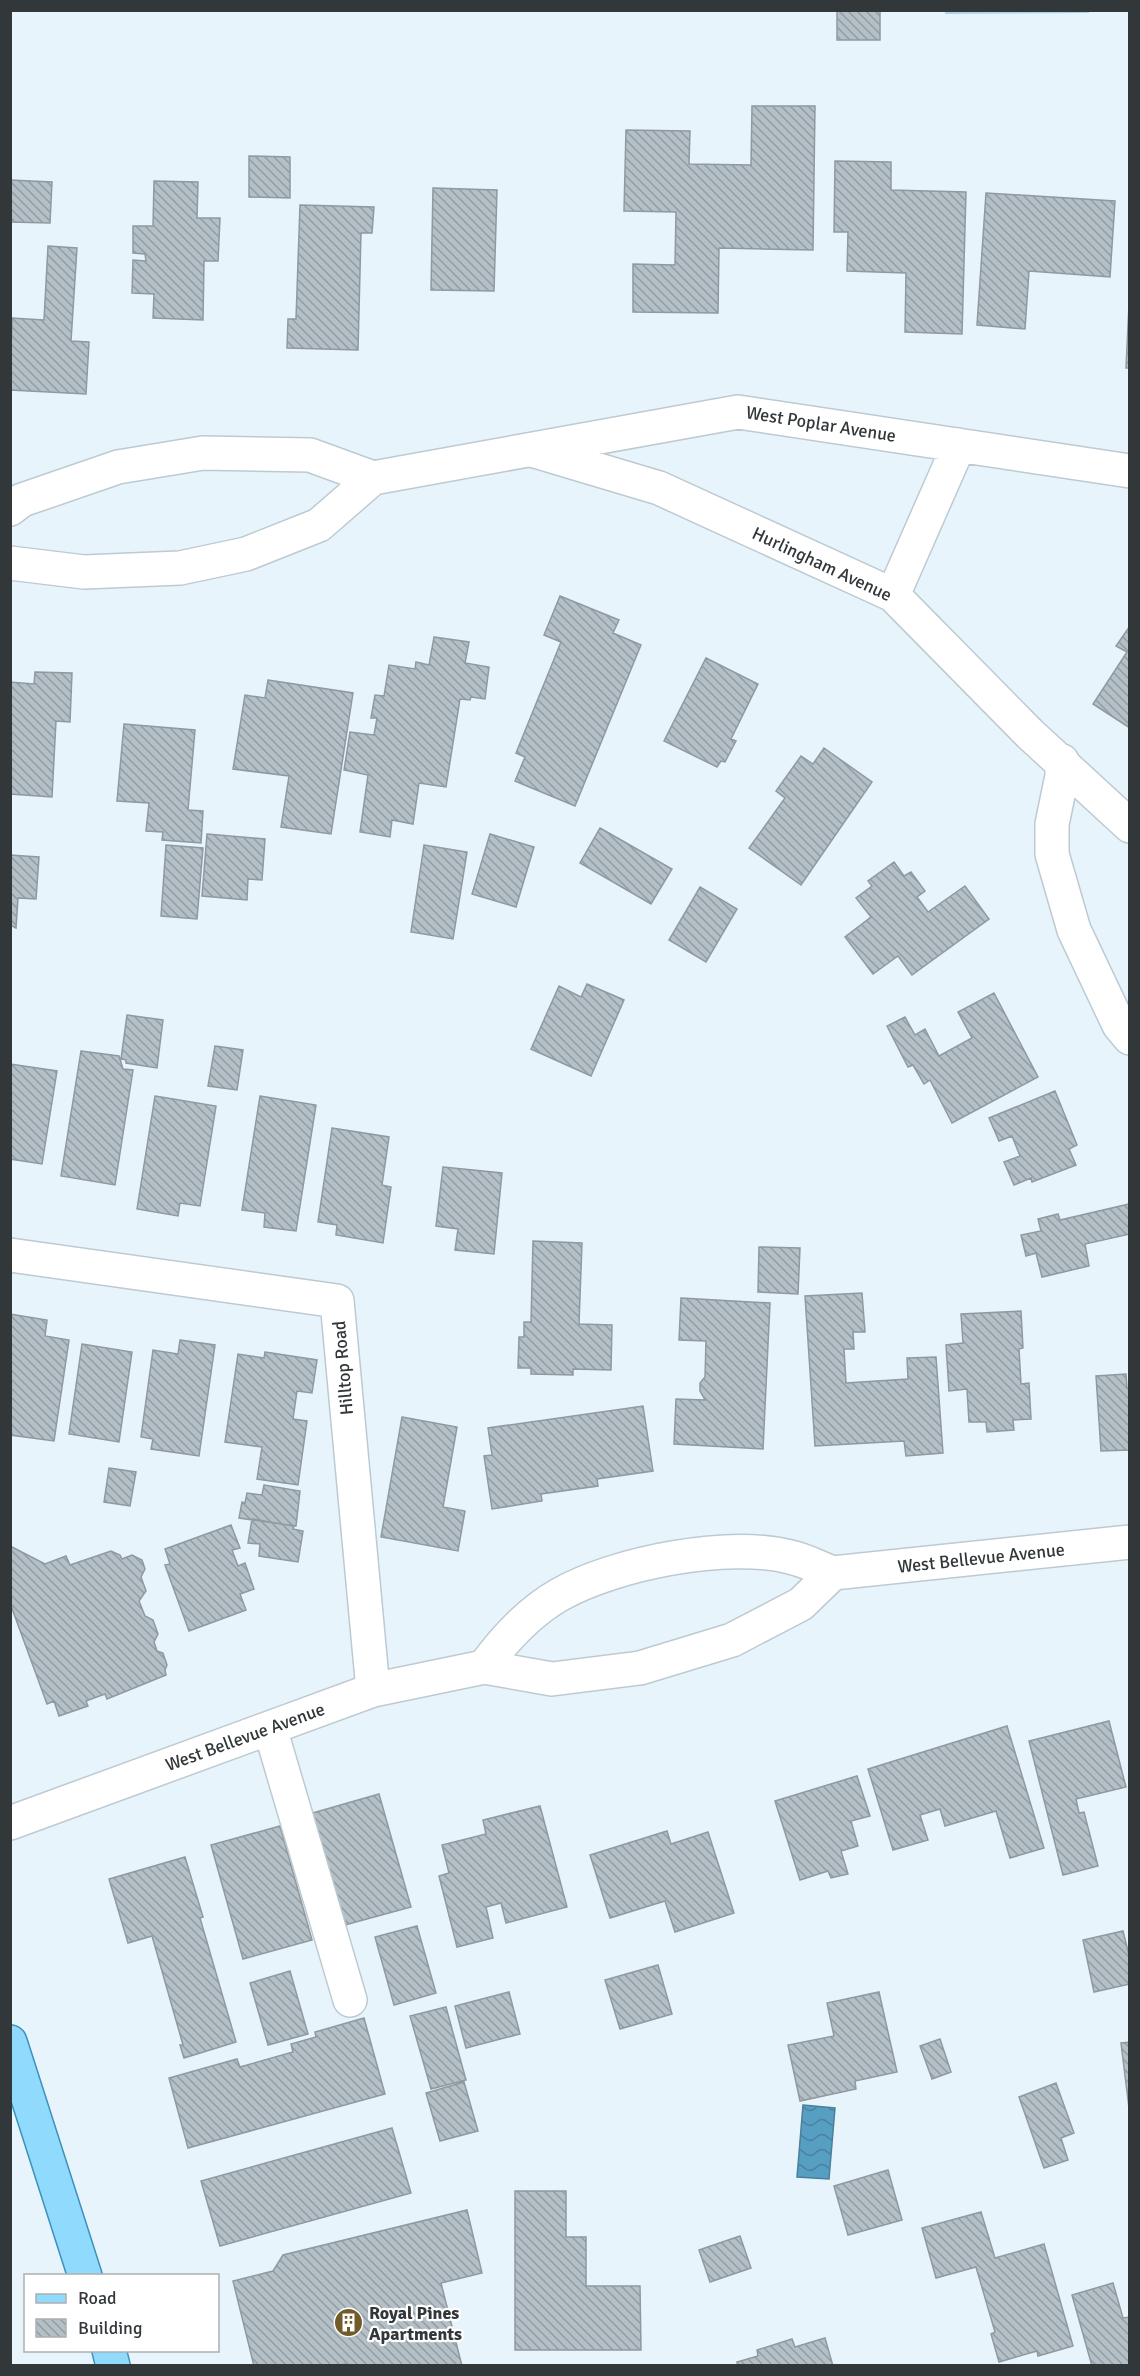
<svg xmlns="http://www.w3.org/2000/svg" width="1140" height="2376" font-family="Signika,sans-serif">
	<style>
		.pitch { fill: #a8d4ee }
		.water { fill: url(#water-waves); stroke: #4c7f9a; stroke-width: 1.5 }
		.building { fill: url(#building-back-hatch); stroke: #8e99a0; stroke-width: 1.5 }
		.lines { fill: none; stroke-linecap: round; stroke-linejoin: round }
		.minor-casing { stroke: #becad1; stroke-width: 36 }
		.major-casing { stroke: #3e91b8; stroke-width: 36 }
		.minor { stroke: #fff; stroke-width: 33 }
		.major { stroke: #8fdafd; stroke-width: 33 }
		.labels { text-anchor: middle; stroke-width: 4.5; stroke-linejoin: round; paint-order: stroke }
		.street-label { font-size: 18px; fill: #32373a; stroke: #fff }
		.poi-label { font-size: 18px; font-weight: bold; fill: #32373a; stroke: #fff; text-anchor: start }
	</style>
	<defs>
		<pattern id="water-waves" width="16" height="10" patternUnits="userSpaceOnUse" patternTransform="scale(1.5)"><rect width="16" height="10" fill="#579ec3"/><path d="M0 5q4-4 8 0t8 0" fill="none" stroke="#49829f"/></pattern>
		<pattern id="building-back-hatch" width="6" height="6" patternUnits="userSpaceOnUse" patternTransform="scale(1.5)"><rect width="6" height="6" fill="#b4bfc6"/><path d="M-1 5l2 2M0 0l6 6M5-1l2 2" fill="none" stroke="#939ca2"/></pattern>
	</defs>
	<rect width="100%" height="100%" fill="#e8f4fb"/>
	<path class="pitch" d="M1089,10V13L945,14V11Z"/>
	<path class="water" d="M803,2105L835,2108L829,2179L797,2177Z"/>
	<path class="building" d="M837,10H880V40H837Z
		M752,106H815L813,250L719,248L718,313L633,312V264L675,265L676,212L624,211L626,130L690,131L689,164L751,165Z
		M249,156L290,157V198L249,197Z
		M835,161L891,162V190L966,192L962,334L905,332L906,273L847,271L848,232H834Z
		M10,180L52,182L50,223L10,222Z
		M154,181L198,182L197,218H220L218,261H204L203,320L153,318L154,294L132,293L133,260L146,261L145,254L133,253V226H153Z
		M433,188L497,190L494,291L431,290Z
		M986,193L1115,201L1110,277L1029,271L1025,329L977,325Z
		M300,205L374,207L372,233H361L358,350L287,348L288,319H296Z
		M48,246L77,248L71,341L89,342L86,394L10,390L12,318L44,320Z
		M1130,283V368H1126Z
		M560,596L619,620L613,633L641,645L575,806L515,781L525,757L516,753L561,642L544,635Z
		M1130,626V728L1093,704L1127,652L1116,646Z
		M434,637L469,642L465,663L489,667L485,699L471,697L470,700L460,699L446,787L419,783L413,824L392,820L390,837L360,832L368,775L344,770L350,732L374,735L377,718H371L375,695L384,696L389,665L415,669L416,662L429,665Z
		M706,658L758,684L731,739L736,741L725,762L721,761L717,767L664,741Z
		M35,672L72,673L70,722L56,721L52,797L10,794V682L34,684Z
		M268,680L353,693L331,834L281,827L289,776L233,769L245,695L265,698Z
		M124,724L195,730L188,810L203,811L201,843L162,840L163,832L146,831L149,803L117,801Z
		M824,748L872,782L801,885L749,848L785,798L776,791L801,756L813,764Z
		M600,828L672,869L651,904L580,863Z
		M207,834L265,839L262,880L248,879L247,900L202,896Z
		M490,834L534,847L516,907L472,894Z
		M166,845L203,848L197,919L161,916Z
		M424,845L467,852L453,939L411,932Z
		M10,855L39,857L36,899L18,898L16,928L10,925Z
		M894,862L904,876L911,872L925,891L917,897L928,912L965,886L989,919L912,975L898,956L873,974L845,937L871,917L856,898L872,886L868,881Z
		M700,887L737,909L706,962L669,940Z
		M587,984L624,1000L591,1076L531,1049L559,986L581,997Z
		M994,993L1038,1077L952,1123L930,1080L924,1084L913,1065L908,1067L887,1026L905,1017L915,1035L925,1029L939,1056L972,1038L958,1012Z
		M127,1015L163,1020L157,1068L126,1063V1060L121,1059Z
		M215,1046L243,1050L237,1090L208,1086Z
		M81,1051L119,1056L123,1069L133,1070L115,1185L61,1176Z
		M10,1064L57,1071L42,1164L10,1159Z
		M1055,1091L1077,1145L1069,1149L1076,1165L1032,1182L1031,1178L1014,1185L1004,1162L1020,1156L1012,1136L999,1141L989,1118Z
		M155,1096L216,1106L200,1206L180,1203L178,1216L137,1209Z
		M260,1096L316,1105L296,1231L264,1227L265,1213L242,1210Z
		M332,1128L389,1137L382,1185L391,1187L383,1243L336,1235L337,1225L318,1222Z
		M443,1167L502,1173L494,1254L455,1250L458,1229L436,1226Z
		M1129,1204L1130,1234L1085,1244L1089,1266L1042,1277L1036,1253L1026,1256L1021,1235L1041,1231L1038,1219L1058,1214L1060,1220Z
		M533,1241L582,1243L579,1324L612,1325L611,1370L573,1369V1375L531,1374V1368H518L519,1337H524V1322H531Z
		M759,1247L800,1248L798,1294L758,1292Z
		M862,1293L865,1332H853L854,1349H844L846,1383L908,1379L907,1358L936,1357L943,1453L906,1456L904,1441L815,1446L805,1296Z
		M681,1298L770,1303L763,1449L674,1444L676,1399L705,1400L700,1391V1383L705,1377L706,1341L679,1340Z
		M1021,1311L1023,1348L1019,1349L1021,1384L1029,1383L1031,1419L1013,1420L1014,1430L987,1432L986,1422H969L967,1389L949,1391L946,1345L963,1343L961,1314Z
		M10,1314L47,1320L45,1336L69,1340L54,1441L10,1435Z
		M180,1340L215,1345L199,1456L151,1449L153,1439L141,1437L153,1350L178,1354Z
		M82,1344L132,1352L119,1442L69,1434Z
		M265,1352L317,1360L312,1393L297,1391L293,1419L307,1421L298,1485L257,1479L262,1447L225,1442L238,1354L264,1358Z
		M1126,1374L1127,1388H1130V1450L1101,1451L1096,1376Z
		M643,1406L653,1471L597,1479L598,1486L541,1494L542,1501L492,1509L484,1456L492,1455L488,1428Z
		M402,1417L457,1427L443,1507L465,1511L458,1551L381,1537Z
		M109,1468L136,1472L130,1506L104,1502Z
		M264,1485L300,1491L296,1526L239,1518L242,1502L245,1503L247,1493L262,1495Z
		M252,1519L294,1526L293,1529L303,1531L298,1562L259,1556L260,1544L248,1543Z
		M231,1525L240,1548L232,1550L238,1566L245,1563L254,1589L240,1594L246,1610L189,1631L165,1565L170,1564L165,1549Z
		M10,1546L45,1564L66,1556L70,1565L111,1551L120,1555L122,1559L132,1555L142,1560L145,1569L141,1577L146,1591L139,1601L145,1616L153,1620L158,1634L154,1642L157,1651L163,1653L167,1665L165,1670L166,1675L107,1699L105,1694L86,1701L88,1706L59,1716L54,1701L47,1704L10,1603Z
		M1109,1721L1126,1787L1076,1799L1079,1813L1084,1812L1098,1866L1063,1875L1029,1741Z
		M1007,1726L1044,1848L1010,1858L996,1811L945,1826L940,1809L920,1815L928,1840L893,1850L868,1769Z
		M857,1776L870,1816L851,1821L858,1846L841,1851L848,1874L831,1878L828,1871L800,1880L775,1801Z
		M379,1794L411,1907L341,1926L309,1814Z
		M540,1806L567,1907L506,1923L501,1903L486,1907L493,1938L457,1947L439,1876L449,1873L442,1845L486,1834L483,1820Z
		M280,1826L312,1940L243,1959L211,1845Z
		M667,1831L671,1844L708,1832L734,1913L675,1932L665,1901L610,1918L590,1855Z
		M185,1857L203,1917L200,1918L236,2042L184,2058L180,2045H183L152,1936L128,1943L109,1879Z
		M417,1926L436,1993L394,2005L375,1937Z
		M1123,1931L1130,1959V1984L1094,1992L1083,1940Z
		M658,1965L672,2014L620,2029L605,1980Z
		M290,1971L308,2034L268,2045L250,1983Z
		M509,1992L520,2034L466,2048L455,2006Z
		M879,1992L897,2072L855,2081L856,2089L800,2101L788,2045L834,2036L827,2003Z
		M446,2007L466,2080L431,2089L410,2016Z
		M364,2018L385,2094L188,2148L169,2078L237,2059L240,2067L293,2052L291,2044L316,2037L315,2032Z
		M940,2039L951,2072L932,2079L920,2046Z
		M1130,2042V2108H1129L1121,2043Z
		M464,2082L478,2131L440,2141L426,2093Z
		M1056,2083L1074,2133L1061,2138L1068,2160L1044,2168L1019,2097Z
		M392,2128L411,2193L220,2246L201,2181Z
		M888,2170L902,2220L848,2235L834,2186Z
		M515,2191H566V2237H586V2286H640L641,2350H515Z
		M467,2210L482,2273L441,2283L462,2366H345V2364L337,2366H254L233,2281L273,2271L283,2255Z
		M981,2212L995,2258L1044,2244L1073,2346L1038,2356L1037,2351L999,2362L991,2334L995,2332L976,2267L936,2278L922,2228Z
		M740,2236L751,2268L710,2282L699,2250Z
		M1113,2283L1123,2318L1130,2317V2366H1092L1072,2295Z
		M825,2338L833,2366H738L737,2362L758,2356L757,2350L792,2339L795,2347Z"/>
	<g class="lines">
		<defs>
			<path id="minor" d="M535,451L659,488L893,595L1030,734L1130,826
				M10,509L22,500L118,467L203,453L310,455L373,478L738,412L1130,471
				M10,563L84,572L180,568L246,554L319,525L373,478
				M893,595L959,445
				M1062,761V776L1052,824V854L1074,930L1119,1025L1130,1038
				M10,1255L337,1301L373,1690
				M484,1667C505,1638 528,1613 559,1595C615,1563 728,1541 790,1557C805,1560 819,1568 833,1573L1130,1542
				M270,1728L350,2000
				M10,1823L373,1690L484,1667L552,1679L640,1668L732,1640L801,1604L833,1573"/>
			<path id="major" d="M10,2042L85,2276
				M109,2350L113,2366"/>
		</defs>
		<use href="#minor" class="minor-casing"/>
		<use href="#major" class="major-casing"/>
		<use href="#minor" class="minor"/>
		<use href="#major" class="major"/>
	</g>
	<defs>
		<symbol id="building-disc" viewBox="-11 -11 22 22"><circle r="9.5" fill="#725b2b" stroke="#fff"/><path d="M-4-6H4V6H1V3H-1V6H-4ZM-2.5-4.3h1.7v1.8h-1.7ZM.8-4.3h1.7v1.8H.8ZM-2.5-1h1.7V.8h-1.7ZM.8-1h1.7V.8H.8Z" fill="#fff"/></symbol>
	</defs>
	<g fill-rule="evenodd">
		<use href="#building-disc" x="332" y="2306" width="33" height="33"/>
	</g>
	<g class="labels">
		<g class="street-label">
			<text transform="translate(821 424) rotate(9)" y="6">West Poplar Avenue</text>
			<text transform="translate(822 564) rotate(25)" y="6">Hurlingham Avenue</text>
			<text transform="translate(343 1368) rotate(-95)" y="6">Hilltop Road</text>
			<text transform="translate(981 1558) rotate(-6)" y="6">West Bellevue Avenue</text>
			<text transform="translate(245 1737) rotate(-20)" y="6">West Bellevue Avenue</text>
		</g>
		<g class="poi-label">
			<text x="369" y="2319">Royal Pines<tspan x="369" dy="21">Apartments</tspan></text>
		</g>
	</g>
	<rect width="1140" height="2376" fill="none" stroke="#32373a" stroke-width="24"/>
	<rect x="24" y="2274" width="195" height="78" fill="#ffffff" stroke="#adafb0" stroke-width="1.5"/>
	<rect x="36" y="2294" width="30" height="9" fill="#8fdafd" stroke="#adafb0" stroke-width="1.5"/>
	<text x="78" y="2304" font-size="18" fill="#32373a">Road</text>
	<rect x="36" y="2319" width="30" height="18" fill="url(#building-back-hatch)" stroke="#adafb0" stroke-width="1.5"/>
	<text x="78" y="2334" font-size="18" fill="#32373a">Building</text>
</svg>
